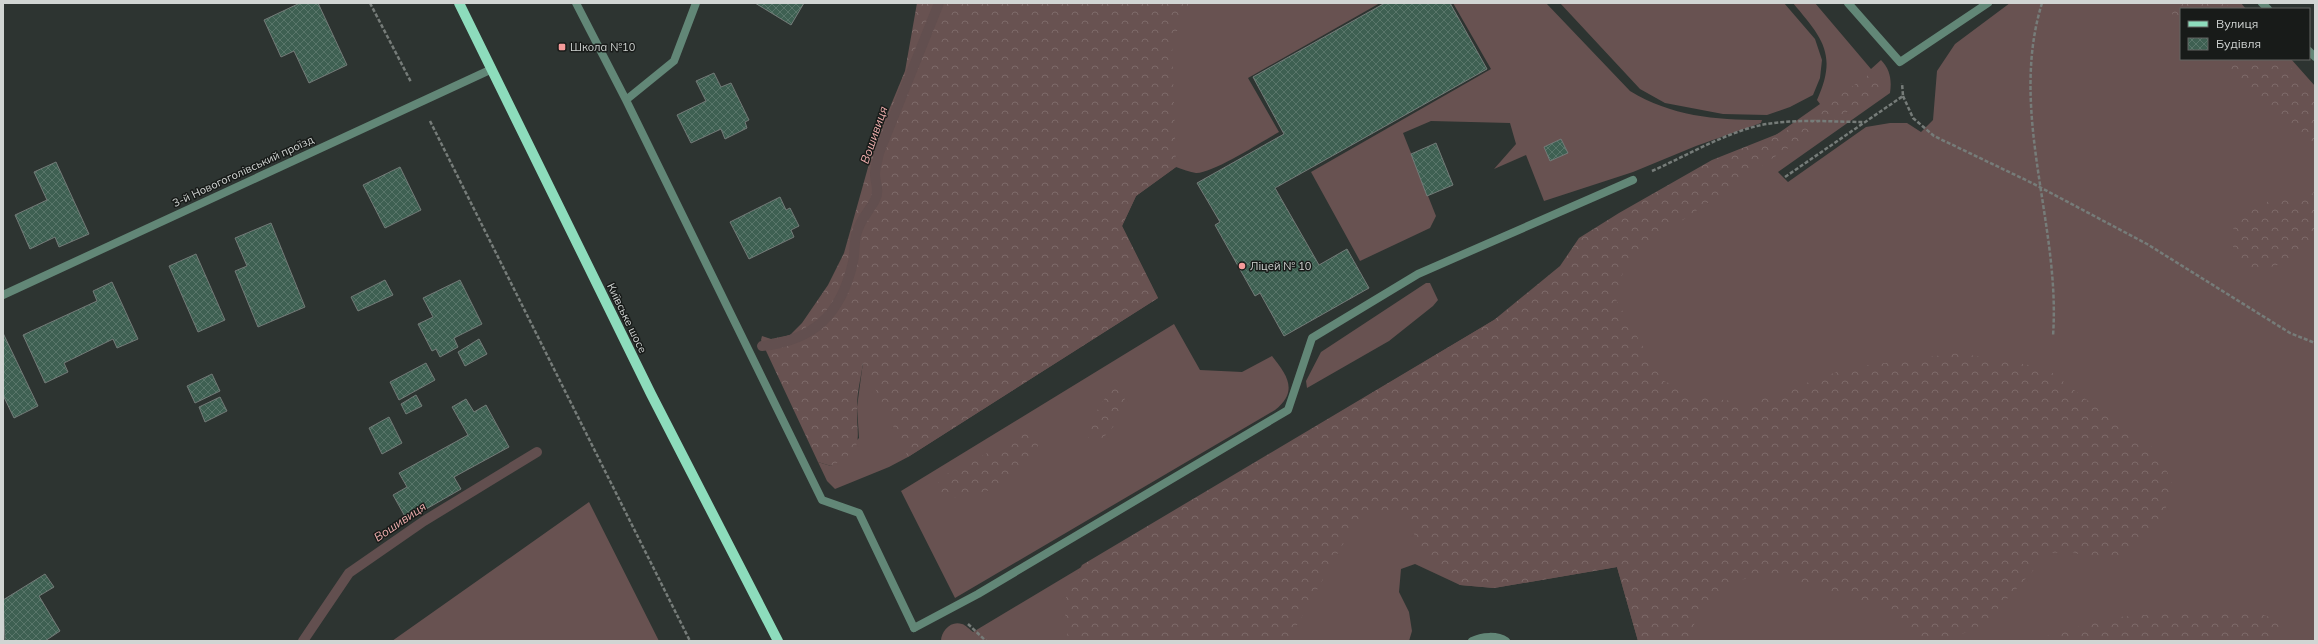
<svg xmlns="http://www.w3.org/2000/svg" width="2318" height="644" font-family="Mulish,sans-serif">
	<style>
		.grass { fill: #685251 }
		.forest { fill: url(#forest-crowns) }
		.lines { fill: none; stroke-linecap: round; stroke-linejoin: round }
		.stream { stroke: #624f4f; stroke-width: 10 }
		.building { fill: url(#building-cross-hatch); stroke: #737b78 }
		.path { stroke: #767c79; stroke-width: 2.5; stroke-dasharray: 4 2; stroke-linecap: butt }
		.service { stroke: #628777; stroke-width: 8 }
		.minor { stroke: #628777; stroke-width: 8 }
		.primary { stroke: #8ddcbc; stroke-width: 10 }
		.poi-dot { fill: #f59b9a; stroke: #181b19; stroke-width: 1.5 }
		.labels { text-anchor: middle; stroke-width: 3; stroke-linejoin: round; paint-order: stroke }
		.poi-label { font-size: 11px; fill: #d1d5d3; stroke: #181b19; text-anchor: start }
		.street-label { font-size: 11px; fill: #d1d5d3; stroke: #181b19 }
		.water-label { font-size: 12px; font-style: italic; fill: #f0afae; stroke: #181b19 }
	</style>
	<defs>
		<pattern id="forest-crowns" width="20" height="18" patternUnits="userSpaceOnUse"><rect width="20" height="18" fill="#685251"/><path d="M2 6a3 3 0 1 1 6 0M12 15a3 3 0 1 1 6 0" fill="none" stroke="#7d6a69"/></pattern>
		<pattern id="building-cross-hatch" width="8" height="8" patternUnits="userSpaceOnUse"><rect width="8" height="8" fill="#3e6052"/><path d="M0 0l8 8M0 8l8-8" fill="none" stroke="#59766a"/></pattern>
	</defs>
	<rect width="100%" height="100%" fill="#2d3431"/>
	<path class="grass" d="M1012,3H1380L1248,78L1279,132C1263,141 1212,174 1196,173C1190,172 1182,169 1176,167L1136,196L1122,226L1158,298L908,457L889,467L835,489L827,481L818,462L831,466L859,438L857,407L863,362Z
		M1453,3H1546L1630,91C1671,116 1715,120 1762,120L1761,123L1696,146L1633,172L1544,201L1526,155L1494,169L1516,144L1510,123L1431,121L1403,133L1436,216L1430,228L1360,261L1311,172L1491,69Z
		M1560,3H1784L1815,39L1822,60L1820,78L1813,95L1790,107L1767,115L1723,114L1665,103L1640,89Z
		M1793,3H1815L1871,69L1881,60C1890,69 1892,80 1890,93L1778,172L1788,182L1866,127L1890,123H1907L1921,132L1933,120L1937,71L1955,44L2010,3H2241L2246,9H2181V59H2291L2315,86V641H1638L1617,567L1494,588L1460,585L1415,564L1401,569L1399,592L1409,612L1412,631L1409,641H941C941,631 951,620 962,624C966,625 970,630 973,632L1494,320L1656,219L1820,104L1817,100C1838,54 1822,38 1793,3Z
		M1426,283H1430L1438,300L1433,306L1389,341L1307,388L1306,381L1321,352Z
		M1174,324L1200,370L1242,372L1272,356C1287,375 1299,391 1275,410L955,598L901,491Z
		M589,502L659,641H392Z"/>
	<path class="forest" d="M917,3H1189L1172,43L1176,167L1136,196L1122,226L1158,298L908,457L863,363C861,377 857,393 857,407C856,440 867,448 831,466L818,462L761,340L762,336L771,339L790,335L802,323L828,285L844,253L874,146L905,71Z
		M2168,3H2225L2231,9H2181V28L2176,23Z
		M2216,59H2283L2315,93V149Z
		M1871,73L1881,77L1884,83V89L1782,152L1668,230L1625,266L1615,298L1662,380L1697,397L1751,403L1848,368L1958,353L2046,368L2101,411L2152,447L2172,480L2169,503L2148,535L2119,559L2097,560L2072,552L2049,553L1984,624L1946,641H1930L1909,631L1886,608L1782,576L1733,580L1697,613L1690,641H1638L1617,567L1494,588L1460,585L1433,565L1419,550L1412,527L1391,511L1373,514L1347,537L1288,641H1068L1064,602L1082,565L1494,320L1560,266L1579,238L1619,213L1712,160L1795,127Z
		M2315,191V245L2307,247L2281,264L2254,272L2239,262L2233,246V229L2250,211L2276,197L2310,196Z
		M1119,385L1124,387L1126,391C1124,411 1114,434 1094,443L1089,442C1084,428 1106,391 1119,385Z
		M1030,431C1066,450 973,518 937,491L938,483L945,475Z
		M2188,611C2218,612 2253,607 2279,621L2281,633L2280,641H2030L2108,618Z"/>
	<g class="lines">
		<path class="stream" d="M762,346C815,340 841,314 853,262C855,253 854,244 856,235C860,219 868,213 875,200C880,191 875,183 875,174C875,167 878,159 879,153L939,3
			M303,641L349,573L424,521L537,452"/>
	</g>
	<path class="building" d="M300,3H318L347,65L309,83L294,51L281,57L264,20Z
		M755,3H804L791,25Z
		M1385,3H1450L1487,69L1275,188L1319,265L1347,249L1369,288L1284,336L1260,293L1255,296L1215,225L1220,222L1197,183L1284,134L1253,77Z
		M714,73L721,87L731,83L749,120L745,122L747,128L725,139L721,129L691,143L677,115L706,101L696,81Z
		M1561,139L1568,153L1550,161L1544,147Z
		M1436,143L1453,185L1427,196L1411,154Z
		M56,162L89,234L59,247L55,237L30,249L15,215L47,200L34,172Z
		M400,167L421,210L385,228L363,185Z
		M780,197L786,210L790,208L799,226L791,230L794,237L749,259L730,222Z
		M271,223L305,307L258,327L235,271L247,266L235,238Z
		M196,254L225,320L198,332L169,266Z
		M385,280L393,295L358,311L351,297Z
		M460,280L482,324L454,338L458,347L440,357L436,349L432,351L418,324L433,317L423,298Z
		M112,282L138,339L117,348L113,339L64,363L68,372L45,383L23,335L97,301L93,291Z
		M3,333L38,406L14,418L3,395Z
		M479,339L487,354L465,366L458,352Z
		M426,363L435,380L399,400L390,382Z
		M212,374L220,391L195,403L187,386Z
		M416,395L422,406L406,414L401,404Z
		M220,397L227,411L205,422L199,407Z
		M466,399L474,412L486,405L509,447L454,477L461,489L407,520L393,495L407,487L399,473L468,435L452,407Z
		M389,417L402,443L382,454L369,428Z
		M45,574L54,587L39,596L60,631L45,641H5L3,600Z"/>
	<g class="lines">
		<path class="path" d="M370,3L411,82
			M2042,3C2008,113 2061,225 2053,336
			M1903,96L1913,118L1934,136L2032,183L2147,244L2290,333L2315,343
			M430,121L690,641
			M1652,171C1686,156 1721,135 1757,126C1791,118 1830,122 1864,122
			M1785,177L1903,96L1902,83
			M968,624L986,641"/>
		<path class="service" d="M914,628L978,594L1288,410L1312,338L1418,274L1633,180
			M1472,641C1482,636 1497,635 1506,641"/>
		<path class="minor" d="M576,3L626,100L822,500L859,513L914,628
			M1848,3L1900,62L1988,3
			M2262,3L2268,9
			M2309,51L2315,57
			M626,100L674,61L696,3
			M3,295L492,69"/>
		<path class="primary" d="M459,3L651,394L778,641"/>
	</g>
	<g class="poi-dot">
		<rect x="558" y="43" width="8" height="8" rx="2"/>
		<circle cx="1242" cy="266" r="4"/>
	</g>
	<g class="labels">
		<g class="poi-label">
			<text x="570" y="51">Школа №10</text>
			<text x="1250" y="270">Ліцей № 10</text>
		</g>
		<g class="street-label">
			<text transform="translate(243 171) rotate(-25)" y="4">3-й Новогоголівський проїзд</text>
			<text transform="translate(627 318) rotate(64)" y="4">Київське шосе</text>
		</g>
		<g class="water-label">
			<text transform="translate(874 135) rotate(-71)" y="4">Вошивиця</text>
			<text transform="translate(400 522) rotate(-34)" y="4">Вошивиця</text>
		</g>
	</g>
	<rect width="2318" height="644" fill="none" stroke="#d1d5d3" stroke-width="8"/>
	<rect x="2180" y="8" width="130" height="52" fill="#181b19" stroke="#626563"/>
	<rect x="2188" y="21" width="20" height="6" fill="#8ddcbc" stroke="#626563"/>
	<text x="2216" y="28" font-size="12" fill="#d1d5d3">Вулиця</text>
	<rect x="2188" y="38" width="20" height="12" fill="url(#building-cross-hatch)" stroke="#626563"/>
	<text x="2216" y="48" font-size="12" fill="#d1d5d3">Будівля</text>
</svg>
